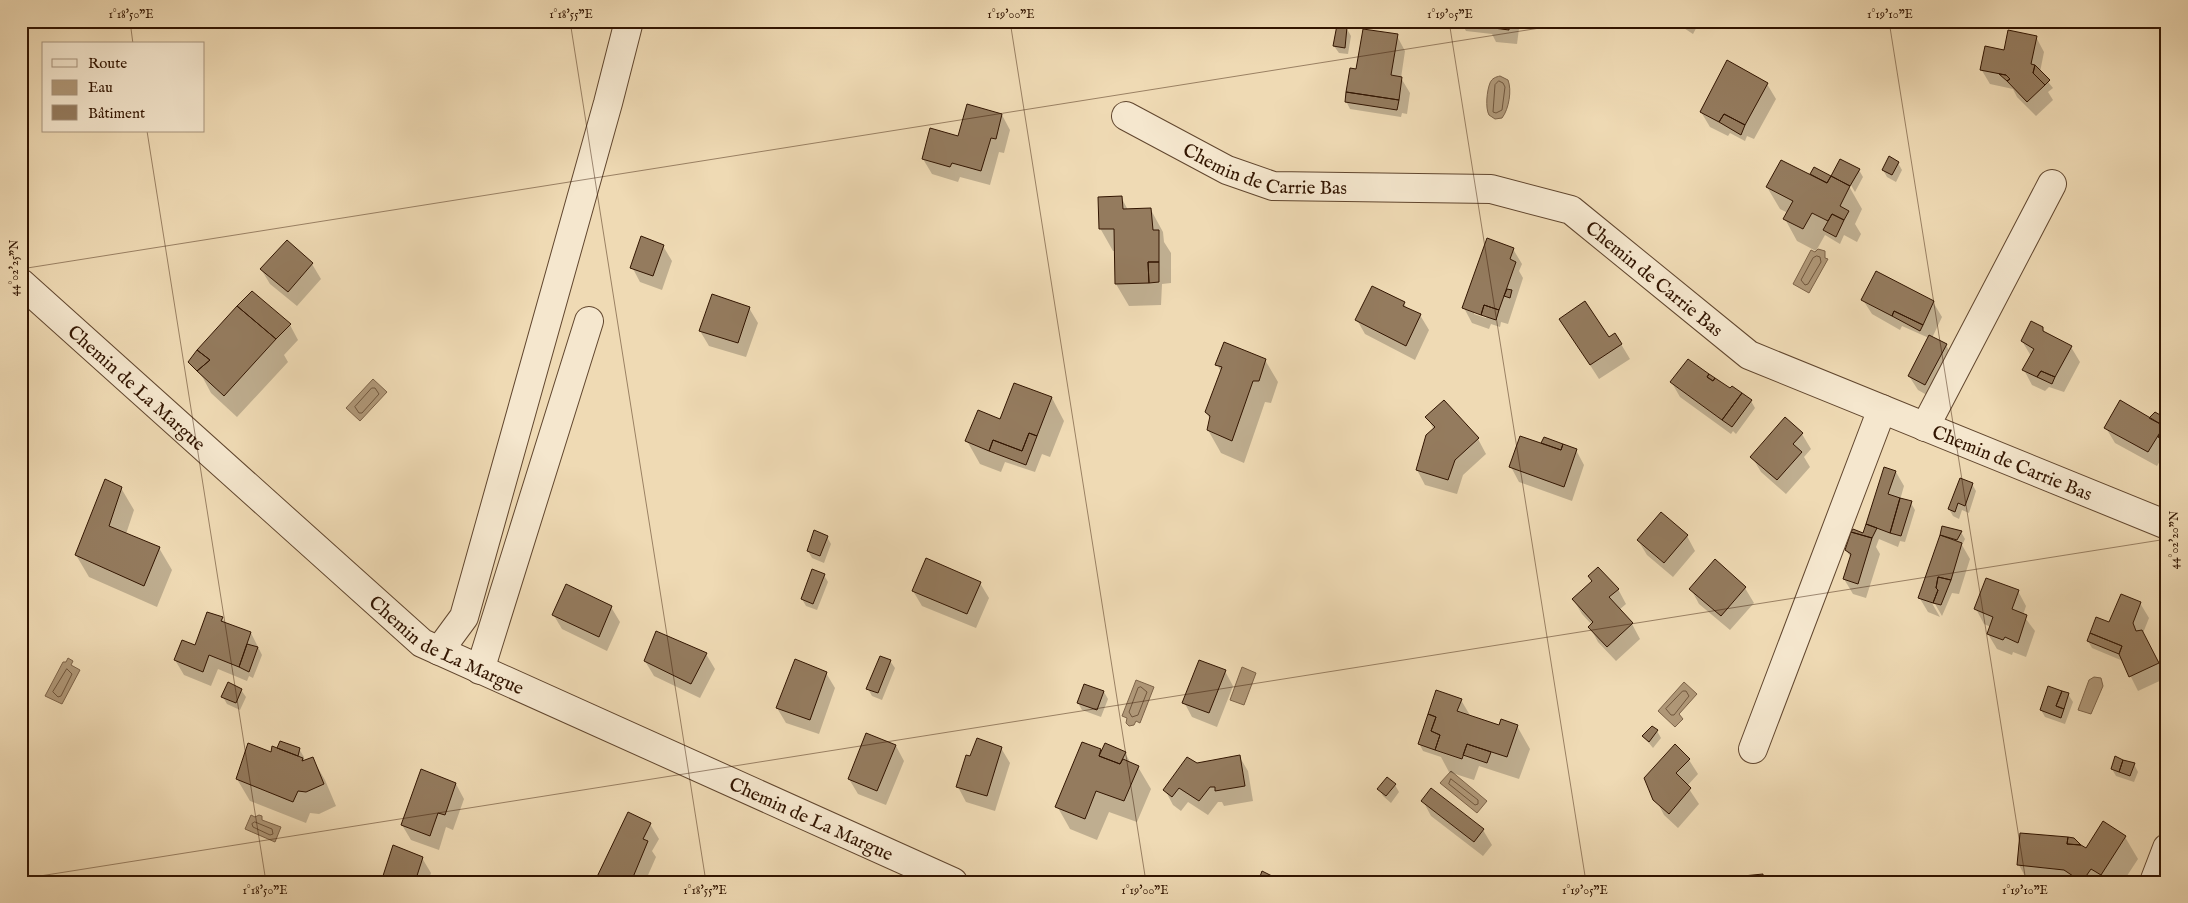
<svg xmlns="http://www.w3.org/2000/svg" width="2188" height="903" font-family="'IM FELL English',serif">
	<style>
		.water { fill: #af9777; stroke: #7d6348 }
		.shadow { fill: #0003; fill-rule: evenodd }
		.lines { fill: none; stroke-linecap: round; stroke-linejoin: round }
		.shore { stroke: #70563c; stroke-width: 1 }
		.building { fill: #947b5e; stroke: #321501 }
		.minor-casing { stroke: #61462e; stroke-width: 30 }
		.minor { stroke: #f5e7ce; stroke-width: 28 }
		.ticks { fill: none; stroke: #321501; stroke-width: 1; stroke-opacity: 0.45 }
		.labels { text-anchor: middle; stroke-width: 4; stroke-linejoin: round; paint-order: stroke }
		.street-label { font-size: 19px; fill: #321501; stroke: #f5e7ce }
		.neatline { fill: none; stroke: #321501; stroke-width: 2 }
		.ticks-label { font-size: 12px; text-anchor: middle; fill: #321501 }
	</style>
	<rect width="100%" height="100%" fill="#efdab4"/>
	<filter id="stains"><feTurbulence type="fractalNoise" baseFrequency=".004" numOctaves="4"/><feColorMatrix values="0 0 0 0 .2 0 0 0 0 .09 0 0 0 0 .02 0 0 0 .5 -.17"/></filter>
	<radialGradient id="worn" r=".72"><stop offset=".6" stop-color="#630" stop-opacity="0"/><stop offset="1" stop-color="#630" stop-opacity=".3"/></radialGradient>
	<path class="water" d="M1500,76L1508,80C1512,90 1509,109 1502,118L1495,119L1489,115C1485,108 1487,90 1490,83C1492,78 1496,77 1500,76Z
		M1818,249L1825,251V258L1828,259L1809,293L1793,284L1811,250L1815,252Z
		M2167,368V392L2162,390L2160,382Z
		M373,379L387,392L360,421L346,408Z
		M68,658L73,661L71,665L80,670L62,704L45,696L63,662H66Z
		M1242,667L1256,673L1244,705L1230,700Z
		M2094,677L2101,678L2103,686L2091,714L2078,710L2089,680Z
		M1136,680L1154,687L1140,723L1136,721L1134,725L1129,726L1126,723L1127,718L1122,716Z
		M1684,682L1697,694L1679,714L1683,719L1675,727L1658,711Z
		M1451,771L1487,801L1477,813L1440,783Z
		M251,815L255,817L259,815L262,816V820L281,827L275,842L245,829Z"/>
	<path class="shadow" d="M1463,21H1520L1517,44L1496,42L1492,34L1466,31L1462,24Z
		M1673,21H1700L1693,34Z
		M1347,29L1351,36L1348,54L1339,53L1334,46Z
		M1397,36L1405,51L1401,78L1410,93L1407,114L1402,113L1401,117L1350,109L1346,101Z
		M2036,37L2044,52L2040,72L2053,88L2048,92L2053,100L2036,116L2017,97L2013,89L1990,84L1981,69L2005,51Z
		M1767,84L1776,99L1754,139L1747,136L1745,141L1730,133L1728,136L1710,127L1701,112Z
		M1002,115L1010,130L1004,153L999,152L990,185L960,177L958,182L932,174L923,159L959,137Z
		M1898,163L1902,170L1896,182L1887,177L1883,170Z
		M1859,170L1863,177L1855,192L1848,180L1846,181L1862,209L1855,224L1861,234L1857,242L1844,235L1840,244L1825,235L1816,251L1797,241L1785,219L1788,213L1780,209L1767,187L1813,177L1811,174L1833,178Z
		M1121,197L1128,210H1151L1163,232L1164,242L1171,253V283L1162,284L1161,305L1129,306L1116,284L1115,251H1113L1100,228Z
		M287,242L312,264L321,279L297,306L270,284L261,269Z
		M663,246L672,261L662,290L640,282L632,267Z
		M1513,249L1522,264L1519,271L1523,278L1508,324L1501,322L1500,327L1491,324L1489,329L1472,323L1464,308ZM1474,311L1487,316L1486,318L1474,314Z
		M1863,300L1933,302L1942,317L1932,338L1946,345L1954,360L1934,399L1918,390L1909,376L1929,338L1902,326L1900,330L1872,314Z
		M1404,303L1407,309L1420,315L1429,330L1415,360L1365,334L1357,320Z
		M749,308L758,323L746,357L709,346L700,331Z
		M1561,320L1621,344L1630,359L1599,379Z
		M290,325L298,340L284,355L288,362L237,417L211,393L203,378L190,362Z
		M2042,328L2045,333L2071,347L2080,362L2064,392L2049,387L2045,391L2032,385L2024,370L2031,356L2022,341Z
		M1265,360L1278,382L1271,403L1265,402L1244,463L1221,453L1208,430L1210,419L1206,412L1221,372L1217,364Z
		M1672,383L1751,401L1755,408L1736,434L1733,431L1731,434L1680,397Z
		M1015,384L1052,398L1064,421L1050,457L1042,454L1035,472L1005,462L1001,472L980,464L967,441L1001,420Z
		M1427,417L1478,439L1486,454L1463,475L1457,494L1425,485L1417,470L1434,430Z
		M2150,419L2167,421V449L2157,466L2115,443L2106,428Z
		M1802,434L1811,449L1804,457L1810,467L1786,494L1761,472L1752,457Z
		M1543,443L1576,450L1584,465L1572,501L1519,482L1511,467L1544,446Z
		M1896,472L1904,486L1900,500L1911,503L1915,510L1905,542L1900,541L1898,547L1879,539L1876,547L1880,554L1866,598L1853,594L1844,579L1851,558L1846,550L1864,534Z
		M1972,484L1976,491L1969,513L1962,510L1959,519L1953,516L1949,509Z
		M121,488L134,510L126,534L159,548L172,570L157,607L89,577L76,555Z
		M1961,532L1965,539L1962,545L1970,559L1959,594L1952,593L1942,616L1931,597L1929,598L1940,617L1928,612L1919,597L1941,535Z
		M1687,536L1695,551L1673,577L1647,555L1638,540Z
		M827,537L831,544L824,563L812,558L808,551Z
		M1715,561L1745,588L1754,603L1730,630L1699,604L1691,589Z
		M824,575L828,582L817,610L806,606L802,599Z
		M980,583L989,598L976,628L922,606L913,591Z
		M1618,589L1626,604L1619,610L1632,624L1640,639L1616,661L1598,642L1590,627L1592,625L1582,614L1573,599Z
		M2018,591L2026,606L2023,615L2035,631L2026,657L2013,652L2012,655L1997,649L1988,634L1991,627L1984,624L1976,609Z
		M2140,603L2149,618L2143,633L2166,678L2138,691L2123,661L2092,648L2088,641L2109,623Z
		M611,607L620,622L607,651L562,629L553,614Z
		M222,618L226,624L251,633L262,655L253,678L249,676L247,681L218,669L211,686L184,675L175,660L195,647Z
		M706,654L715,669L700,698L654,676L645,661Z
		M890,661L895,668L882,700L872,696L868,689Z
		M1225,671L1233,686L1217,727L1192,717L1184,702Z
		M826,673L835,688L819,734L786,723L777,708Z
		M241,690L246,697L240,710L227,704L223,697Z
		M1104,692L1108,699L1101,717L1082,710L1078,703Z
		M2068,694L2073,702L2065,724L2045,717L2041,710Z
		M1461,700L1471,717L1500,727L1517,726L1530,749L1519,779L1479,766L1474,780L1449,772L1441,757L1423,751L1419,743Z
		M1657,731L1661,738L1653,748L1644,737Z
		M1083,744L1102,752L1125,753L1129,760L1128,763L1138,767L1151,789L1137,822L1109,812L1097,840L1070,829L1057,806Z
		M896,746L904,761L886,805L858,794L849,779Z
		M1001,748L1010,763L995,811L966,802L958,787L970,758Z
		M299,749L304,757V762L312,758L325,780L336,806L319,814L310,813L306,823L250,801L237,779L272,753Z
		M1239,756L1248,771L1253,801L1224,806L1222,802H1218L1208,815L1188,802L1181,811L1173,805L1165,790L1197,764Z
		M1689,760L1698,774L1687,786L1699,804L1678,828L1664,815L1645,778Z
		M2134,764L2138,772L2134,782L2116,776L2112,769Z
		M1387,779L1395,785L1399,792L1391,803L1383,796L1379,789Z
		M456,784L464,799L453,830L446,827L439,850L411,840L402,825Z
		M1423,801L1483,830L1492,845L1483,856L1431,816Z
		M628,814L650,824L659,839L652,851L656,857L645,882H597Z
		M2021,835L2087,850L2125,837L2138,859L2123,882H2028L2019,865Z
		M422,858L431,873L428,882H382Z"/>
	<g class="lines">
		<path class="shore" d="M1499,81L1503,83L1505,87L1502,110L1496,113L1493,112L1495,85Z
			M1817,256L1820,257L1821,262L1808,284L1805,285L1801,280L1813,258Z
			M372,388H375L379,394L362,413H359L355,407Z
			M67,669L72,674L61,696L58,697L53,692Z
			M1141,687L1147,692L1138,715L1132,717L1129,712L1138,688Z
			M1683,691H1686L1689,696L1674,715H1671L1666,709Z
			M1451,779L1478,800V804L1475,805L1449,784Z
			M255,822L272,829L273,834L270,835L253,827L252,824Z"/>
	</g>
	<path class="building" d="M1461,21H1487L1486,27L1461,24Z
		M1487,21H1510L1509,30L1486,27Z
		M1677,21H1692L1689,28Z
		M1337,25L1347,27L1345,48L1333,46Z
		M1363,29L1398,34L1391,75L1402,77L1399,100L1346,92L1350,68L1356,69Z
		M2008,30L2037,36L2031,64L2035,65L2033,73L2045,85L2027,102L2007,81L2010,79L2006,75L1980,70L1985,46L2004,50Z
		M1727,60L1768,83L1745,125L1724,114L1719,122L1700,112Z
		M2035,65L2050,80L2045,85L2033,73Z
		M1999,74L2006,75L2010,79L2007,81Z
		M1346,92L1399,100L1397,110L1345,102Z
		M967,104L1002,114L996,139L991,138L981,171L952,163L950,167L922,159L930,128L958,136Z
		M1724,114L1745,125L1741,135L1719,122Z
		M1889,156L1899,162L1892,175L1882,170Z
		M1840,159L1860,169L1850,186L1831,176Z
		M1781,160L1827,183L1831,176L1850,186L1840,206L1849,211L1844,220L1832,214L1828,221L1812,213L1803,229L1783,219L1793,201L1766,187Z
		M1814,167L1831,176L1827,183L1810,174Z
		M1122,196L1123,209L1151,208L1153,230H1159V262H1148L1149,283L1115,284L1114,229H1099L1098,197Z
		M1832,214L1844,220L1836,237L1823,230Z
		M641,236L664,245L653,276L630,268Z
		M1487,238L1514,248L1510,259L1516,262L1499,310L1484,305L1481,315L1462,308Z
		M287,240L313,263L288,292L260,269Z
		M1148,262H1159V282L1149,283Z
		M1876,271L1934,301L1923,325L1894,311L1892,316L1861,300Z
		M1372,286L1405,302L1403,306L1421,314L1406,346L1355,320Z
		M1507,289L1512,290L1510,298L1504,296Z
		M252,291L291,324L276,339L237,306Z
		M712,294L750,307L738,343L699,331Z
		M1585,301L1609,337L1615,333L1622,344L1590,365L1559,319Z
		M1484,305L1499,310L1496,320L1481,315Z
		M237,306L276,339L224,396L197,371L210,360L197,350Z
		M1894,311L1923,325L1920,331L1892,316Z
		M2031,321L2043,327V331L2072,346L2055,377L2041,371L2037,377L2022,370L2034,349L2021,341Z
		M1929,335L1947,344L1925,385L1908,376Z
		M1224,342L1266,359L1259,381H1253L1232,441L1207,430L1210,416L1205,412L1222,367L1215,365Z
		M197,350L210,360L197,371L188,362Z
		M1688,359L1709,374L1707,377L1713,381L1715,378L1730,388L1732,386L1742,393L1722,420L1670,382Z
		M2041,371L2055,377L2052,384L2037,377Z
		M1709,374L1715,378L1713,381L1707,377Z
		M1014,383L1052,397L1037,436L1029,433L1022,451L993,440L989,451L965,441L978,410L1000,419Z
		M1742,393L1752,400L1732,427L1722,420Z
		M1444,400L1479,438L1455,460L1448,480L1416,470L1426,435L1435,427L1425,417Z
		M2120,400L2164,426L2148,452L2104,428Z
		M2155,412L2167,419L2166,442L2158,437L2164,426L2149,418Z
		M1785,417L1803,433L1793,444L1802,452L1777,480L1750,457Z
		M1029,433L1037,436L1026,465L989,451L993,440L1022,451Z
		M1520,436L1561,450L1563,444L1577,449L1564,487L1509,467Z
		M1544,437L1563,444L1561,450L1541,443Z
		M1884,467L1896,471L1888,494L1900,498L1890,533L1866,524Z
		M1960,478L1973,483L1965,506L1958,503L1955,512L1948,509Z
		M105,479L122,487L109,526L160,547L144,586L75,555Z
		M1900,498L1912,501L1901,536L1890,533Z
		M1661,512L1688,535L1664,563L1637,540Z
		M1866,524L1877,528L1872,538L1851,532L1853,529L1863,533Z
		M1942,526L1962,531L1957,540L1940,535Z
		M814,530L828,536L820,556L807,551Z
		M1851,532L1872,538L1858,584L1843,579L1851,554L1845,550Z
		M1940,535L1962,543L1951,580L1938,577L1936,588L1938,590L1933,603L1918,598Z
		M926,558L981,582L967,614L912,591Z
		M1715,559L1746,587L1721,616L1689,589Z
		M1598,567L1619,589L1609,597L1633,623L1607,647L1588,627L1593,622L1572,599L1592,581L1588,576Z
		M812,569L825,574L813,604L801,599Z
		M1938,577L1951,580L1941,605L1933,603L1938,590L1936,588Z
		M1986,578L2019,590L2012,609L2027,615L2018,643L2005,637L2003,640L1987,634L1993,617L1974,609Z
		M566,584L612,606L599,637L552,615Z
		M2121,594L2141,602L2133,623L2136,631L2142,630L2159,663L2129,677L2119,654L2122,646L2090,633L2096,617L2109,622Z
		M207,612L223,617L221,621L251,632L239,667L209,655L203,672L174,660L182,640L195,645Z
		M656,631L707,653L691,684L644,661Z
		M2090,633L2122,646L2119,654L2087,641Z
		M247,644L258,647L249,672L239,667Z
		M880,656L891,660L878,693L866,689Z
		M795,659L827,672L810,720L776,708Z
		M1199,660L1226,670L1209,713L1182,703Z
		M228,682L242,689L236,703L221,697Z
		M1084,684L1104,691L1097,710L1077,703Z
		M2048,686L2062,691L2056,706L2064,709L2061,718L2040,710Z
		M1436,690L1462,699L1457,711L1499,725L1501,719L1518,725L1507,757L1467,744L1462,759L1435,750L1440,735L1431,731L1436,717L1428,714Z
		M2062,691L2069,693L2064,709L2056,706Z
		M1428,714L1436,717L1431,731L1440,735L1435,750L1418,744Z
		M1652,726L1658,730L1649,742L1642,736Z
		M866,733L896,745L877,791L848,779Z
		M977,738L1002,747L987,796L956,787L966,755L970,756Z
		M280,741L300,748L298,756L277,748Z
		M1082,742L1101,749L1099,756L1120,764L1123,759L1139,766L1124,801L1096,791L1085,819L1055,807Z
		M248,743L271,752L272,746L303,758L302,761L313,757L324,784L306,792L298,791L293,802L236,779Z
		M1105,743L1126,752L1120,764L1099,756Z
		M1467,744L1491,752L1487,763L1463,755Z
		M1675,744L1690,759L1676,773L1691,788L1669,814L1653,800L1644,778Z
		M1240,755L1245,786L1215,791V787H1210L1199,801L1179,788L1172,797L1163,790L1187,757L1197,763Z
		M2115,756L2123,760L2119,772L2111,769Z
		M2123,760L2135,763L2130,776L2119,772Z
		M421,769L456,783L445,815L438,813L430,836L401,825Z
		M1387,777L1396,784L1386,796L1377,789Z
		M1431,788L1484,829L1474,842L1421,801Z
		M628,812L651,823L643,839L648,841L631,882L595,881Z
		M2103,821L2126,836L2101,875L2091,869L2082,882L2064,870L2017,865L2020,833L2068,837L2067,844L2081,845L2086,848Z
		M2068,837L2074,838L2081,845L2067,844Z
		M393,845L423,857L415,882H381Z
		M1262,871L1284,882H1258Z
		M1763,874V882H1733V877Z"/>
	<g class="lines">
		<defs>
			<g id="minor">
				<path id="s1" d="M1126,116L1227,170L1273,186L1491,189L1571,210L1749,355L2167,525"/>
				<path id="s2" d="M21,283L422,643L953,882"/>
				<path d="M1925,427L2052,184"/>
				<path d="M439,651L464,617L608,103L629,21"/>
				<path d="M480,670L589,321"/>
				<path d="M1753,749L1882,409"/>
				<path d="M2154,882L2167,848"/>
			</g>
		</defs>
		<use href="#minor" class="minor-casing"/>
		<use href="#minor" class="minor"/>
	</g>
	<path class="ticks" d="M130,21L133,44M570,21L706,882M1010,21L1146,882M1449,21L1586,882M1889,21L2026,882M147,131L266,882M21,269L1584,21M21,879L2167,539"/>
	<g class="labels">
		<g class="street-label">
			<text dy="7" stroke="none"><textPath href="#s1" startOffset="152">Chemin de Carrie Bas</textPath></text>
			<text dy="7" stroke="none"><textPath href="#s1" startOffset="572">Chemin de Carrie Bas</textPath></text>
			<text dy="7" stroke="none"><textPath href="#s2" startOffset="156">Chemin de La Margue</textPath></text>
			<text dy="7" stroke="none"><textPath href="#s1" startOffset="978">Chemin de Carrie Bas</textPath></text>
			<text dy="7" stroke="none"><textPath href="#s2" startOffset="561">Chemin de La Margue</textPath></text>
			<text dy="7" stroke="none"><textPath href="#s2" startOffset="966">Chemin de La Margue</textPath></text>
		</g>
	</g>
	<rect width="2188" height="903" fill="none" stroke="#efdab4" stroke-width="55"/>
	<rect x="42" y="42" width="162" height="90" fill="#f5e7ce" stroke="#a7937c"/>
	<rect x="52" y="59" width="25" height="8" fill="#f5e7ce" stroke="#a7937c"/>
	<text x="88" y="68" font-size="15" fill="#321501">Route</text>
	<rect x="52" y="80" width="25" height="15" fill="#af9777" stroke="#a7937c"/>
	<text x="88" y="92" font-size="15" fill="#321501">Eau</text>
	<rect x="52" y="105" width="25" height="15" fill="#947b5e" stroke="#a7937c"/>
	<text x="88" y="118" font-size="15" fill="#321501">Bâtiment</text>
	<rect x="28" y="28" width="2132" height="848" class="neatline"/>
	<g class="ticks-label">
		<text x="131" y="18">1°18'50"E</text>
		<text x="571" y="18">1°18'55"E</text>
		<text x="1011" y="18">1°19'00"E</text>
		<text x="1450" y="18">1°19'05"E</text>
		<text x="1890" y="18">1°19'10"E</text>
		<text transform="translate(14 268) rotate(-90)" y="4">44°02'25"N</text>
		<text transform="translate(2174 540) rotate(-90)" y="4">44°02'20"N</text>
		<text x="265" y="894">1°18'50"E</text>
		<text x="705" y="894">1°18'55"E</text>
		<text x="1145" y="894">1°19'00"E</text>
		<text x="1585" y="894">1°19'05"E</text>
		<text x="2025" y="894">1°19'10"E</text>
	</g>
	<rect width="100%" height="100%" filter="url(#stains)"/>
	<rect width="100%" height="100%" fill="url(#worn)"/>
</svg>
